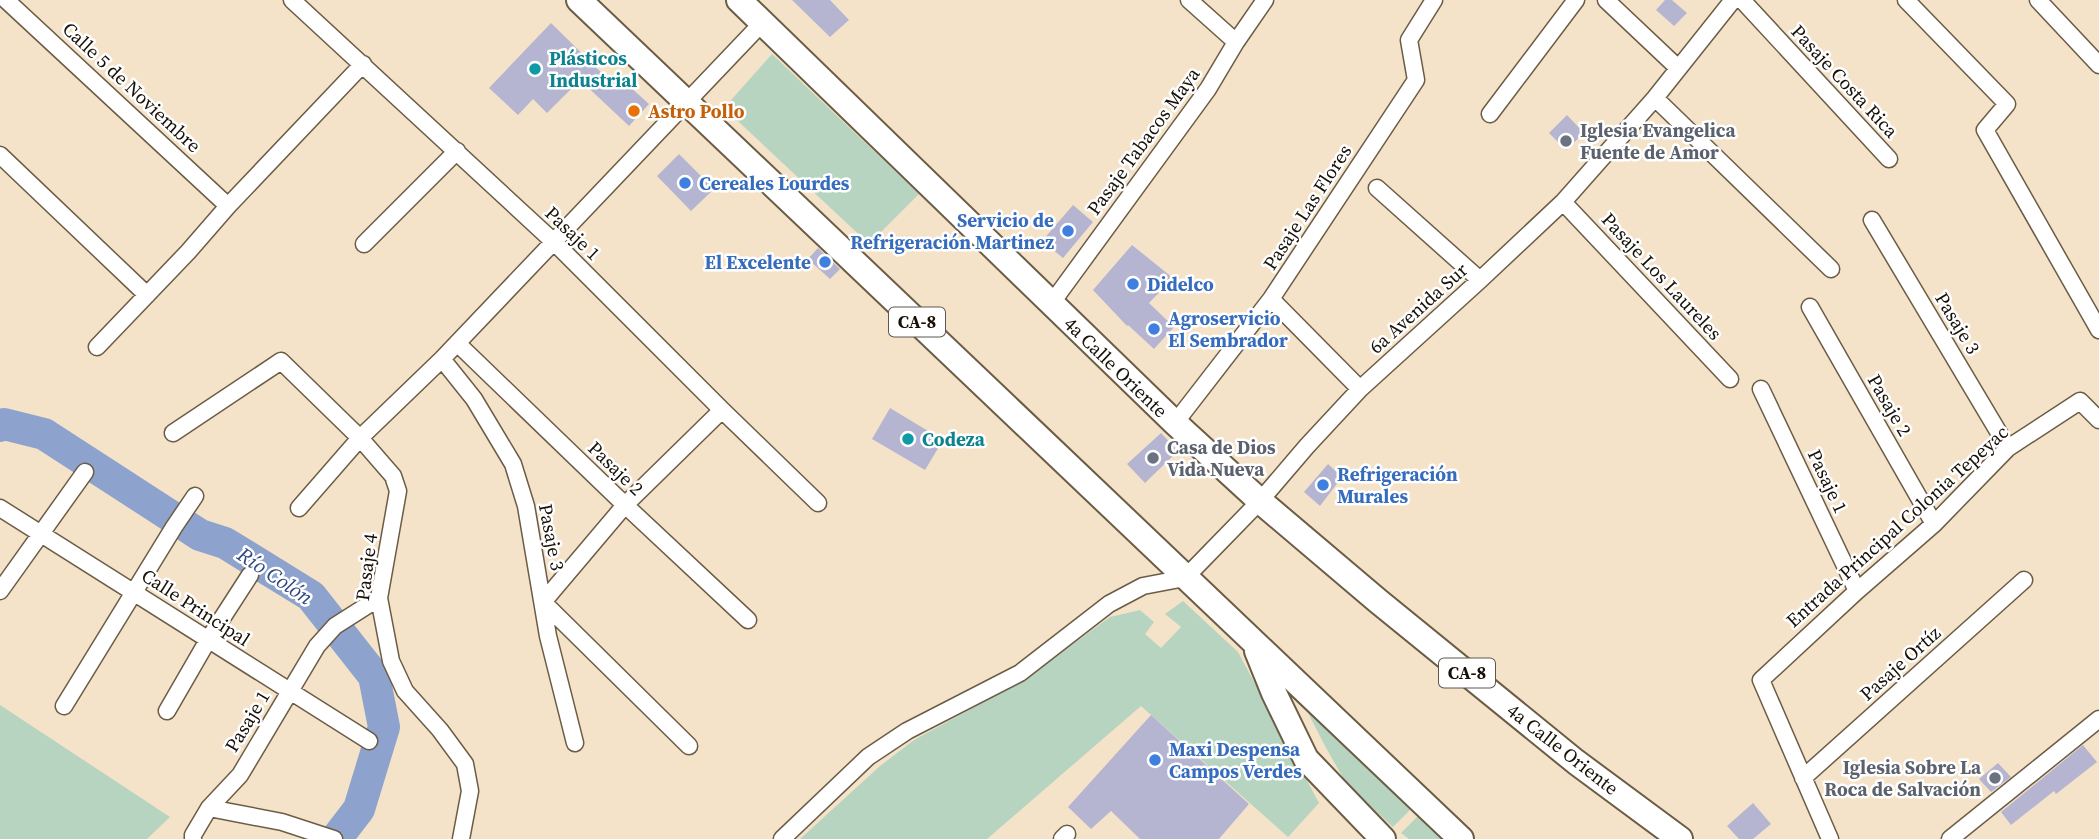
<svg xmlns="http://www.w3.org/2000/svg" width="2099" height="839" font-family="'Source Serif 4',serif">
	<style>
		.green { fill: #b6d4c0 }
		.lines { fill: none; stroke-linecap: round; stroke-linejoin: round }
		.river { stroke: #8da2cd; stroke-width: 32 }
		.building { fill: #b5b5d1 }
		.minor-casing { stroke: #6b5c45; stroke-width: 19 }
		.trunk-casing { stroke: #6b5c45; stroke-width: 28 }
		.minor { stroke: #fff; stroke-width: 16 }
		.trunk { stroke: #fff; stroke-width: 24 }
		.culture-dot { fill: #0f9aa8; stroke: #fff; stroke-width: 2.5 }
		.food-dot { fill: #e8710a; stroke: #fff; stroke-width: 2.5 }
		.worship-dot { fill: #6b7280; stroke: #fff; stroke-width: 2.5 }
		.shop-dot { fill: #3f7fe0; stroke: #fff; stroke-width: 2.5 }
		.labels { text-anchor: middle; stroke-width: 5; stroke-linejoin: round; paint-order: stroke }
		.shield { fill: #fff; stroke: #5c5851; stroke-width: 2 }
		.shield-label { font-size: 18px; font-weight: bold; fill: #161007 }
		.culture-label { font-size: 19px; font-weight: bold; fill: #0d838f; stroke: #fff; text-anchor: start }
		.street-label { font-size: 19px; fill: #161007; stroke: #fff }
		.food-label { font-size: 19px; font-weight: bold; fill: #c56008; stroke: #fff; text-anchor: start }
		.worship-label { font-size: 19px; font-weight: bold; fill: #5b616d; stroke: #fff; text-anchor: start }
		.shop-label { font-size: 19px; font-weight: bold; fill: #366cbe; stroke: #fff; text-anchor: start }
		.water-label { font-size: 21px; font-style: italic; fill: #304980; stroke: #fff }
	</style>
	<rect width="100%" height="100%" fill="#f5e3c9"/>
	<path class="green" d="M772,54L919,194L869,244L724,108Z
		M1183,601L1238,652L1319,803L1288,837L1141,706L987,839H800L880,766L914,740L1022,681L1110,617L1140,610L1154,622L1145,634L1161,648L1181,627L1165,614Z
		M1298,687L1418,802L1393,827L1346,783L1325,746L1306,709Z
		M0,705L170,817L147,839H0Z
		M1425,809L1459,839H1409L1401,833Z"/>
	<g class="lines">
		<path class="river" d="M0,426L4,424L44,434L200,535L225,543L311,596L374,676L384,727L359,809L336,839"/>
	</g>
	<path class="building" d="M792,0H830L849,20L830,37Z
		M1665,0H1672L1687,13L1674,26L1656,10Z
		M551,23L610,81L617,75L649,104L629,126L580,80L547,113L533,99L518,115L489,88Z
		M1567,115L1584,133L1566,150L1549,133Z
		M679,154L714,189L691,211L657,176Z
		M1073,205L1093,222L1063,258L1042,241Z
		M1132,245L1173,278L1149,303L1174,327L1154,349L1128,325L1127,326L1093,290Z
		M818,248L840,269L830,279L808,259Z
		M890,408L943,440L925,470L872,439Z
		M1161,433L1178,451L1145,483L1127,464Z
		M1328,464L1342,477L1320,506L1304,492Z
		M1151,715L1249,804L1219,839H1140L1111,811L1091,829L1068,807Z
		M2083,745L2097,762L2056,794L2054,791L2011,825L2001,812Z
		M1998,763L2011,777L1991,792L1979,779Z
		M1753,803L1771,824L1753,839H1739L1727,826Z"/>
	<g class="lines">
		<defs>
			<path id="minor" d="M6,0L228,206
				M292,0L555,243L722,410L818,503
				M1189,0L1236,42
				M1606,0L1678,68
				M1742,0L1889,159
				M1906,0L2007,104L1985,130L2099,330
				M2038,0L2099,65
				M1655,98L1831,269
				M1490,114L1576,0
				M0,155L147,295
				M1377,188L1480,280
				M1563,202L1730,379
				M1872,220L2008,448
				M364,244L457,151
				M1271,299L1360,389
				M1051,304L1208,89L1236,42L1265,0
				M1810,307L1934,524
				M457,343L625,505L748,620
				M97,347L188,252L228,206L363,64
				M442,359L474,399L513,464L526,506L548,636L575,743
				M1761,389L1857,591
				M1175,423L1271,299L1416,80L1409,40L1434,0
				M173,433L281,361L360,438L393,476L398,491L379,598L391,661L405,691L440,730L465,764L470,791L461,839
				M0,508L369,741
				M299,508L360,438L442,359L762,23
				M0,591L85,472
				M64,706L174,527L195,496
				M167,711L208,640L250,575
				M689,746L543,602L625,505L722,410
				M1803,778L2024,580
				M209,808L282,822L334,839
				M193,839V835L209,808L240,775L317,646L335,626L379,598
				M782,839L868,757L907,731L1020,673L1109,604L1143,586L1185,578L1260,501L1307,446L1360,389L1480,280L1563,202L1655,98L1733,0
				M1062,839L1067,834
				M1830,839L1761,680L1857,591L1934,524L2008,448L2080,401L2099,420
				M1950,839L2099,719"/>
			<path id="trunk" d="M579,0L1461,839
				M739,0L1175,423L1260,501L1378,601L1576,762L1680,839
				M1257,651L1274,693L1306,759L1383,839"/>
		</defs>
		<use href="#minor" class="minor-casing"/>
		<use href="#trunk" class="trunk-casing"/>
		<use href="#minor" class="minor"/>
		<use href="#trunk" class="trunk"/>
	</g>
	<g class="culture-dot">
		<circle cx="535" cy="69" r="7"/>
		<circle cx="908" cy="439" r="7"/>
	</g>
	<circle class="food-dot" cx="634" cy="111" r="7"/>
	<g class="worship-dot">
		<circle cx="1566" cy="141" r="7"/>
		<circle cx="1153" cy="458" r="7"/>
		<circle cx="1995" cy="778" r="7"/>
	</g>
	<g class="shop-dot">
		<circle cx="685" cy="183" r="7"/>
		<circle cx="1068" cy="231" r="7"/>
		<circle cx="825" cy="262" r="7"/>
		<circle cx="1133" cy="284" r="7"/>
		<circle cx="1154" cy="329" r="7"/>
		<circle cx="1323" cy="485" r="7"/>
		<circle cx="1155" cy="760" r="7"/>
	</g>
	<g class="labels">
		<g class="shield">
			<rect x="889" y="307.5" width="56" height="29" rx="5"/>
			<rect x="1439" y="658.5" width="56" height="29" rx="5"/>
		</g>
		<g class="shield-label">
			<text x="917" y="328">CA-8</text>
			<text x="1467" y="679">CA-8</text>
		</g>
		<g class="culture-label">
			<text x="549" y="65">Plásticos<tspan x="549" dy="22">Industrial</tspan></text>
			<text x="922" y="446">Codeza</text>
		</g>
		<g class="street-label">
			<text transform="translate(1845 81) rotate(47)" y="7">Pasaje Costa Rica</text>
			<text transform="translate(132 87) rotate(43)" y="7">Calle 5 de Noviembre</text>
			<text transform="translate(1143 141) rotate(-54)" y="7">Pasaje Tabacos Maya</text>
			<text transform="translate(1307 207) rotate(-57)" y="7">Pasaje Las Flores</text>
			<text transform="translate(573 233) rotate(44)" y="7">Pasaje 1</text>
			<text transform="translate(1662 276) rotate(47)" y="7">Pasaje Los Laureles</text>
			<text transform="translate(1418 308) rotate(-42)" y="7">6a Avenida Sur</text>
			<text transform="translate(1958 323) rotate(59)" y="7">Pasaje 3</text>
			<text transform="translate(1116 367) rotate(44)" y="7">4a Calle Oriente</text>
			<text transform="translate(1890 405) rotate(60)" y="7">Pasaje 2</text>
			<text transform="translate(616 468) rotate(44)" y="7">Pasaje 2</text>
			<text transform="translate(1828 481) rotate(65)" y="7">Pasaje 1</text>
			<text transform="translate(1897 526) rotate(-42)" y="7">Entrada Principal Colonia Tepeyac</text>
			<text transform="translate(552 537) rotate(79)" y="7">Pasaje 3</text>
			<text transform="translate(366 567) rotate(-83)" y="7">Pasaje 4</text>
			<text transform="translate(196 607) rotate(33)" y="7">Calle Principal</text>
			<text transform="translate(1900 663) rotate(-42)" y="7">Pasaje Ortíz</text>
			<text transform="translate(247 721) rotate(-59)" y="7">Pasaje 1</text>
			<text transform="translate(1563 749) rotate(38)" y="7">4a Calle Oriente</text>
		</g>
		<g class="food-label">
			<text x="648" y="118">Astro Pollo</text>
		</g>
		<g class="worship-label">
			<text x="1580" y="137">Iglesia Evangelica<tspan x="1580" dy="22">Fuente de Amor</tspan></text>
			<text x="1167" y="454">Casa de Dios<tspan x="1167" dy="22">Vida Nueva</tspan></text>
			<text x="1981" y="774" text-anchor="end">Iglesia Sobre La<tspan x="1981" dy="22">Roca de Salvación</tspan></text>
		</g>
		<g class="shop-label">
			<text x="699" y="190">Cereales Lourdes</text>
			<text x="1054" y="227" text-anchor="end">Servicio de<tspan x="1054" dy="22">Refrigeración Martinez</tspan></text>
			<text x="811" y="269" text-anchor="end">El Excelente</text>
			<text x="1147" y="291">Didelco</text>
			<text x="1168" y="325">Agroservicio<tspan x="1168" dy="22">El Sembrador</tspan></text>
			<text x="1337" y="481">Refrigeración<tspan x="1337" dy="22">Murales</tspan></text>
			<text x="1169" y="756">Maxi Despensa<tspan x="1169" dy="22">Campos Verdes</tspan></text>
		</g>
		<g class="water-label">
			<text transform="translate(275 576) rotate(34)" y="7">Río Colón</text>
		</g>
	</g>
</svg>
